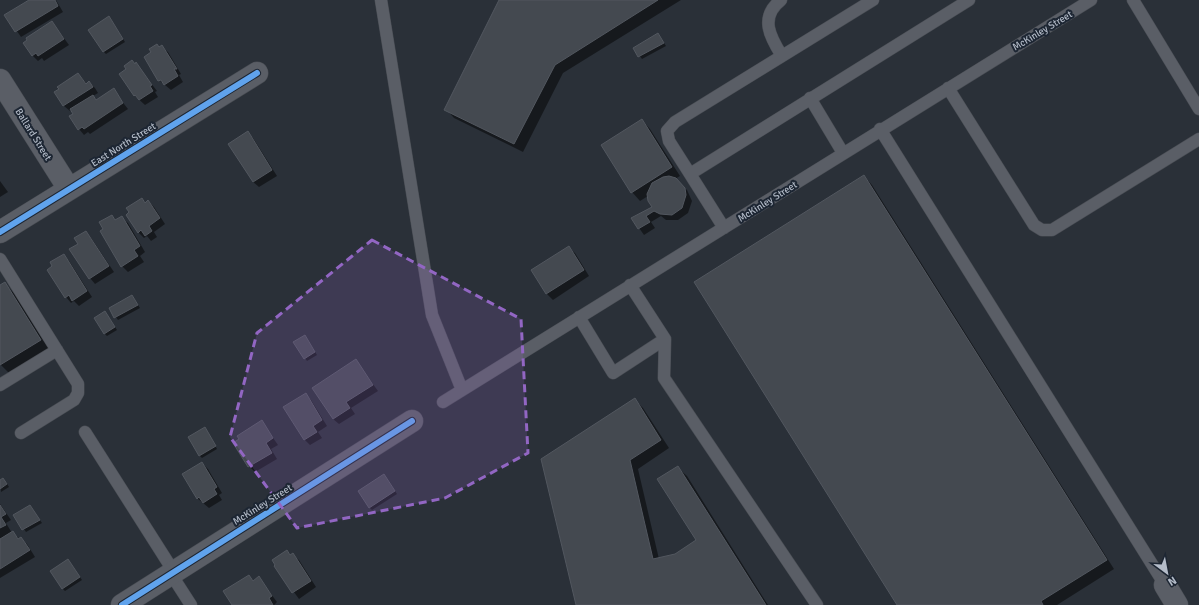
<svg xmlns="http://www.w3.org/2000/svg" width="1199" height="605" font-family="Signika,sans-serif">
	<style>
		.shadow { fill: #0007 }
		.building { fill: #444950; stroke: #52575f }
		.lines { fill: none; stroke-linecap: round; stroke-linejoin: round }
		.lane-casing { stroke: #484c53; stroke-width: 13 }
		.street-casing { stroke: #484c53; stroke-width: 23 }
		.lane { stroke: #5a5e66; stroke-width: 12 }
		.street { stroke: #5a5e66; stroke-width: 22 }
		.cycleway-casing { stroke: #1d2633; stroke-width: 8 }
		.cycleway { stroke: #60a3ed; stroke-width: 6 }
		.marked { fill: #9266c3; fill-opacity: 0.2; stroke: #9266c3; stroke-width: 3; stroke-dasharray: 8 5; stroke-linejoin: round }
		.labels { text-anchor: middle; stroke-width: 4; stroke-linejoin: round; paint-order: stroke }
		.street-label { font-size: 10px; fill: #b4bcc9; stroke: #1d2633 }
	</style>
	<rect width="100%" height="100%" fill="#2a3038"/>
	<path class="shadow" d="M31,0H56L63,12L21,37L6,15Z
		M501,0H681L563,73L523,152L454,118L446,109Z
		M111,20L125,42L106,54L103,51Z
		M52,22L69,45L44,61L42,58L38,61L32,55Z
		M658,34L666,46L642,59L634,48Z
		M162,47L168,52L181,74L179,75L183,82L171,90L159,80L153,53Z
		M136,64L157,91L155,92L158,97L145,105L134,95Z
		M78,74L87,84L89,82L95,88L98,93L93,96L97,100L113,90L128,109L90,134L88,132L84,135L79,129L72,110L70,111L64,106L55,93Z
		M642,120L650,129L680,176L675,179L687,190L692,201L688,213L678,220H666L661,216L651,222L655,228L644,235L632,218L653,207L648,196L640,201L632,192Z
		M248,133L253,138L277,176L259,187L253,182Z
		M864,176L872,185L1114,569L1057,605H899Z
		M0,181L8,192L0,197Z
		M141,199L146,203L148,201L154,207L165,224L154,232L157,237L151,241L147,236L144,238L138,232Z
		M112,216L116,221L122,218L128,223L145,252L140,256L144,262L128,272L122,266L104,229Z
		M86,232L91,238L114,272L95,284L90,278L79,244Z
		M569,248L575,253L589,276L553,300L547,294L532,271Z
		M63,255L69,261L92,297L79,306L74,301L71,303L66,297Z
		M5,284L16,295L51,351L12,376L0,364V287Z
		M132,296L140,308L118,320L110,309Z
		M105,312L117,330L107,336L104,333Z
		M307,339L317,355L307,361L305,358Z
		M356,361L378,391L351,408L355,414L339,424L333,419Z
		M305,394L311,400L327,426L318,432L322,438L310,445L305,440Z
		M635,400L643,408L669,448L638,469L659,559L675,555L698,541L678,468L687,476L768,605H577Z
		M262,422L278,445L271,449L277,459L255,472L249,466Z
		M207,431L217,449L202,458L199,455Z
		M202,463L208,469L222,493L219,495L222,500L209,508L197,498Z
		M384,475L397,494L372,510L369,507Z
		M0,481L6,482L9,487L1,492Z
		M0,504L11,520L6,523L12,533L27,544L35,557L0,578Z
		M30,506L42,523L26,532L14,515Z
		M287,552L299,560L316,587L299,599L275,566Z
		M70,563L82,580L65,591L62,588Z
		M248,576L254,581L259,578L277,602L274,605H234Z"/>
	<path class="building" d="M29,0H55L58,6L15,32L4,15Z
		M499,0H658L555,65L514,144L444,110Z
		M109,16L123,39L103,52L88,30Z
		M52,21L64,39L38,56L36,53L32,56L23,43L27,40L26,38Z
		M658,33L664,43L638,57L633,48Z
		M157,44L159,47L162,45L177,69H174L178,76L164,85L161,80L158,81L144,57L151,52L149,49Z
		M132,60L135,64L136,62L152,85L150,86L153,91L139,100L135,95L134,96L119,74L126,69L124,66Z
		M78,73L86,84L89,81L93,87L63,106L54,92L59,89L57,87Z
		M114,88L123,103L84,129L82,127L78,130L69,116L73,114L70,109L93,95L96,100Z
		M642,119L672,167L631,193L601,145Z
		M248,131L272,170L253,182L228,144Z
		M864,175L1107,560L1041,601L1043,605H897L694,282Z
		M669,176L676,178L685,188L686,195L682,208L672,215L660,214L654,211L646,216L650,222L638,229L631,218L652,207L648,201L647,194L652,183L663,177Z
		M142,198L145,203L148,200L160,218L149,226L152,231L145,236L141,230L138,233L126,215L129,212L126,208Z
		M112,215L115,220L122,216L140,246L134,250L138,256L121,267L100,231L103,229L99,222Z
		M86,231L109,266L89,279L69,249L78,244L74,238Z
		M569,246L584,270L546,294L531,270Z
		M64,254L87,291L72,301L69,295L65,298L47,270L52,266L50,262Z
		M5,282L41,340L0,365V285Z
		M132,295L138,305L114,318L109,308Z
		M105,311L115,327L104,334L94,318Z
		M305,335L315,352L304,359L293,342Z
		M356,359L373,385L346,402L350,408L333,419L312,388Z
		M306,393L322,420L313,426L317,432L304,440L283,407Z
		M635,398L661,440L630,460L653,559L675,554L696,540L657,479L678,466L766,605H576L541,459Z
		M262,420L273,438L266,443L272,453L248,467L233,443L239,439L237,436Z
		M205,427L216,446L199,456L188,437Z
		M202,462L217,487L214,489L217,494L203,503L199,497L197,499L182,474Z
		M384,474L395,491L369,508L358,491Z
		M3,478L7,484L0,489V480Z
		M0,505L6,514L1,517L6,525L0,528Z
		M30,505L40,520L22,530L13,515Z
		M13,531L18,539L21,537L30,550L0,569V539Z
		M287,550L290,555L293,553L311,581L292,593L274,566L275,565L272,560Z
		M68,559L80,577L62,589L50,571Z
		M249,575L253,581L259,576L272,596L269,598L273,605H232L223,591Z"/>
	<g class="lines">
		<defs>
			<path id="lane" d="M381,0L432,315L462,390
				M781,0C759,17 770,37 782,56
				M873,0L675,122L667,131L669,141L690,174L969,0
				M1133,0L1199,109
				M948,88L1034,225L1042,230H1052L1199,139
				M810,98L843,153
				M880,129L1165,585
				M690,174L724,228
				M0,259L78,384V393L74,400L21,433
				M579,317L613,373L665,339L630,285
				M665,339L664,378L817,605
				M0,385L57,350
				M443,402L1091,0
				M85,432L174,572
				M171,574L191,605"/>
			<path id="street" d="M0,80L69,189
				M0,232L257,73
				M1165,585L1177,605
				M122,605L412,421"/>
		</defs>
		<use href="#lane" class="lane-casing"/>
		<use href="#street" class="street-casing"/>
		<use href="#lane" class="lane"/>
		<use href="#street" class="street"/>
		<defs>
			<path id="cycleway" d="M0,232L257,73
				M122,605L412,421"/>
		</defs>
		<use href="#cycleway" class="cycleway-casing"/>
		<use href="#cycleway" class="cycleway"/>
	</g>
	<path class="marked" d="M372,240L521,319L528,453L445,498L297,528L230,437L257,333Z"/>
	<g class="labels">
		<g class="street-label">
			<text transform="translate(1042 30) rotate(-31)" y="4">McKinley Street</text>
			<text transform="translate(34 134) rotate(58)" y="4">Ballard Street</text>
			<text transform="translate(123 144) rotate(-32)" y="4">East North Street</text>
			<text transform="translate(767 201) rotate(-32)" y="4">McKinley Street</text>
			<text transform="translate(262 504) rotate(-32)" y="4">McKinley Street</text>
		</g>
	</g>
	<g transform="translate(1167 573) rotate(148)" stroke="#1d2633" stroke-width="3" paint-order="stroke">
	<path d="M0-3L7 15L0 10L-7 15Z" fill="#b4bcc9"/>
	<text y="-6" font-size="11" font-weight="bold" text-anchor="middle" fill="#b4bcc9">N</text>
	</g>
</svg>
